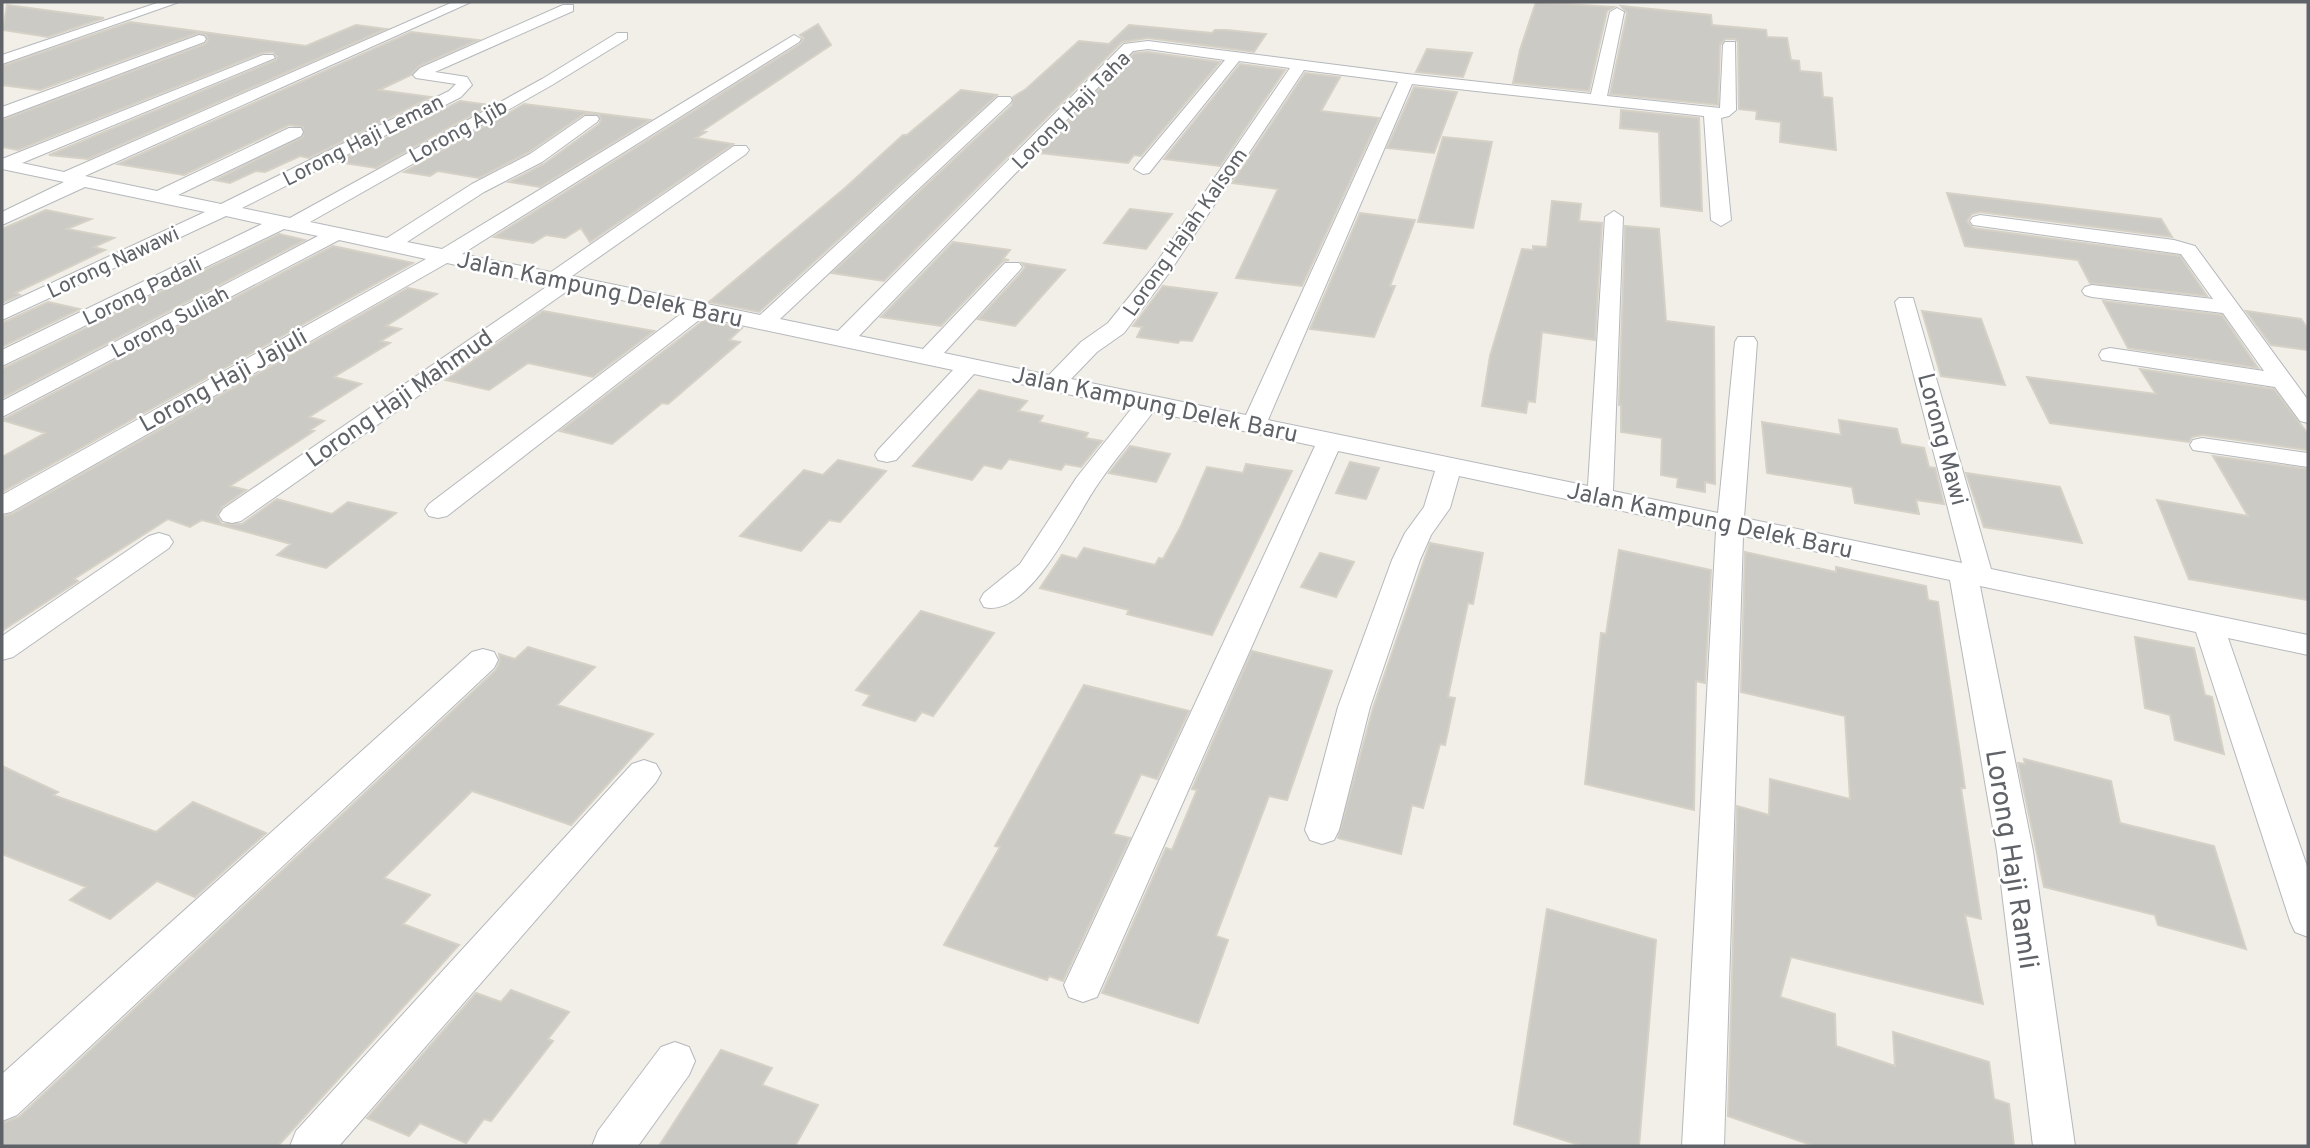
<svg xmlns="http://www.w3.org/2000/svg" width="2310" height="1148" font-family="Overpass,sans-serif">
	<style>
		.building { fill: #cccac5; stroke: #d6d1c6; stroke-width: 2 }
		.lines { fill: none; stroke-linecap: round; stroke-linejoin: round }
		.minor-casing { stroke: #b5b8bc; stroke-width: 2 }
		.minor { fill: #fff; fill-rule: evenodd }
		.labels { text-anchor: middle; stroke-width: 5; stroke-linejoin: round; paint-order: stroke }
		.far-street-label { font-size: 21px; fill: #5f6368; stroke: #fff }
		.street-label { font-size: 24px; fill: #5f6368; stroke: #fff }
		.near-street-label { font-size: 28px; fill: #5f6368; stroke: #fff }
	</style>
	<rect width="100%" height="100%" fill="#f1efe8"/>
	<path class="building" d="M1536,2L1614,7L1607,11L1589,91L1513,83L1520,50Z
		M7,5L104,18L48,37L3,30Z
		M1621,6L1711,15L1712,25L1766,30L1767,37L1787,38L1791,60L1799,61L1800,71L1821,73L1823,97L1832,98L1836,150L1780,142L1781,122L1756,119L1757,111L1739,109L1738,42L1735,39H1725L1720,45L1718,105L1610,94L1627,13Z
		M130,22L306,46L356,25L386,29L88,159L49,155L276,60L277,57L273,52L262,53L18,150L2,147V120L205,44L208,40L206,35L198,33L40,90L2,85V66Z
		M818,24L831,45L702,131L706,132L696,138L733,144L590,242L581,228L565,238L546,235L533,243L494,237L800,44L804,38L800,35Z
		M1129,25L1212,33L1215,30H1226L1266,34L1254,52L1148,38L1122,42L884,281L832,273L1012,105L1013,97L1026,89L1079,41L1109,44Z
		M411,32L478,40L419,66L411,75L379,90L431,97L309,158L300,156L265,172L256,171L230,183L215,180L303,137V127L289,125L184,175L118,164Z
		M1427,49L1472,53L1463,77L1416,72Z
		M1148,52L1220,62L1141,156L1134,155L1128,163L1039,153L1134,53Z
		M1240,64L1285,70L1220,166L1164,159Z
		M1305,73L1340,77L1321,111L1379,118L1302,286L1236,278L1278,189L1232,183Z
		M1414,87L1457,92L1434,153L1387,148Z
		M961,90L997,95L759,312L709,302L845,188L903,135H907Z
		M460,101L490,105L376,168L338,162Z
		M524,104L650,120L540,187L509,182L544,164L599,124L601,120L599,115L584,114L529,152L479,178L438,171L430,176L404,172Z
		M1621,110L1699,118L1702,211L1661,206L1659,132L1620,128Z
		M1443,137L1492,142L1473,228L1418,222Z
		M1947,193L2161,219L2172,237L1980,212L1972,214L1967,221L1973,228L2180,256L2207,296L2090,283L2078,260L1965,246Z
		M1552,201L1581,204L1579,221L1602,223L1595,340L1542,332L1535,402L1528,401L1526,413L1482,406L1490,356L1522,249L1533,250V246L1547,247Z
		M1130,209L1172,214L1146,249L1104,243Z
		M46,210L91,219L67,229L114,238L94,247L105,250L15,293L20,295L2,303V229Z
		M1360,213L1415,220L1390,286H1395L1374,337L1310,329Z
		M1625,226L1659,229L1666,321L1714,327L1715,484L1705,482V492L1677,487L1678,478L1661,475L1662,438L1621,432V405H1619Z
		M279,234L305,240L2,398V369Z
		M953,242L1010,250L1003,259L1009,260L1003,261L941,326L881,317Z
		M333,246L413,263L2,492V457L45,433L2,420Z
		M1022,263L1065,270L1015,326L978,319L1021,273L1025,267Z
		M1163,286L1217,293L1192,341L1180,340L1178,343L1137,337L1142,327L1133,326Z
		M408,288L437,294L386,326L401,329L381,341L390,343L334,377L361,384L309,417L324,421L310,430L314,431L230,486L246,490L222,507L217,516L222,524H242L277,499L332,514L348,502L396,513L326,568L277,555L291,544L202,520L190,527L168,519L74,579L78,581L2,631V516L12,514Z
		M2103,301L2222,315L2258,368L2128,348Z
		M48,302L80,309L2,347V323Z
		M543,311L654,331L593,377L528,363L489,390L446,380Z
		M1922,311L1981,319L2005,385L1941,376Z
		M2246,311L2301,319L2308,329V350L2271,345Z
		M704,320L742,328L729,340L740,342L668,404L662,403L612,444L560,431Z
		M2140,369L2274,389L2308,434V450L2202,435L2192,437L2189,442L2050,423L2027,377L2156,394Z
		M979,390L1027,401L1018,411L1043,416L1039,422L1088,433L1085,438L1102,441L1081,467L1065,464L1061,470L1009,459L1001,469L984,465L972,480L913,466Z
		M1839,420L1897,429L1901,444L1924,448L1929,467L1935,468L1944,504L1916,500L1919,514L1855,503L1852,487L1767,473L1762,422L1841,435Z
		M1130,446L1170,454L1156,482L1109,473Z
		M2213,456L2308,469V600L2189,579L2157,500L2248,516Z
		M838,460L886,471L840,522L829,520L801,551L740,536L804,470L823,475Z
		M1350,462L1379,468L1366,499L1336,493Z
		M1246,464L1292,471L1212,635L1127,614L1129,610L1040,588L1062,555L1077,559L1084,548L1155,565L1159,558L1163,559L1181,526L1207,467L1243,473Z
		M1966,473L2060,487L2082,543L1984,527Z
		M1430,543L1483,553L1473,604L1468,603L1448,697L1455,698L1445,745L1440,744L1423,808L1412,805L1401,854L1338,838L1373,708Z
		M1619,550L1711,570L1705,683L1696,681L1694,810L1585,784L1601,633L1606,634Z
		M1745,552L1836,572V567L1926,586L1928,600L1938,602L1965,788H1961L1981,919L1965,915L1983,1004L1791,957L1780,997L1835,1014L1836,1046L1895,1066L1893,1032L1989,1062L1994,1099L2009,1104L2014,1146H1814L1728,1116L1737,806L1769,815L1770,779L1850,799L1845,716L1741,692Z
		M1320,553L1354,562L1336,597L1301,587Z
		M921,611L994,633L933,716L922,712L915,721L863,705L870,695L856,690Z
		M2135,637L2194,648L2205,695L2212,697L2224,754L2175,740L2170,715L2145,708Z
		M528,647L595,667L557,705L653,734L571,825L472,791L384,878L430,895L403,924L459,945L278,1146H2V1123L19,1117L496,670L500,661L499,654L515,659Z
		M1252,651L1332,671L1287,800L1269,796L1216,936L1228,940L1198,1023L1102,993L1166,848L1172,850L1197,790L1192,789Z
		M1084,685L1189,711L1157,779L1141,774L1113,834L1130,838L1063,981L1049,976L1047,980L944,945L1000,847L995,846Z
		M2024,759L2111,781L2120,823L2214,846L2246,949L2158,925L2155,915L2044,887L2018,763L2025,764Z
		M2,766L58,792L53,795L156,832L193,802L266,833L195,897L157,881L110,919L70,900L86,887L2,854Z
		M1547,909L1656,940L1639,1146H1582L1514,1124Z
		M511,990L569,1012L548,1039L553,1041L491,1121L484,1119L466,1143L420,1123L409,1136L367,1118L476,993L501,1002Z
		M721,1050L772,1068L762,1085L818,1105L795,1146H659Z"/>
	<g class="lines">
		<defs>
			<path id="minor" d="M160,2H179L2,64V55Z
				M453,2H471L85,176L157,191L289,128H301L303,132L301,136L178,195L221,204L449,91L456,84L416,78L413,75L420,68L563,5H573V11L435,72L467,77L472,85L461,97L242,208L290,218L542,79L617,33H627V39L552,85L310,222L387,238L472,184L530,154L585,116H597L599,119L597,122L542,162L484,192L407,242L442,249L794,35L801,39L799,42L462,254L551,272L734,146H746L749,150L746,154L572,276L760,315L998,97H1010L1012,100L1010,103L780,319L838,331L1124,44L1148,41L1407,74L1591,94L1610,12L1617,8L1624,12L1607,96L1720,108L1723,45L1725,42H1735L1736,110L1729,116L1721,118L1731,220L1721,226L1711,220L1704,116L1412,84L1268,420L1588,486L1605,217L1614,211L1623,217L1613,491L1718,513L1735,342L1738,337H1754L1757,342L1744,518L1962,563L1895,302L1899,298H1913L1991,569L2308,635V655L2228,638L2308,869V937L2295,932L2290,921L2196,632L1980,586L2033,851L2075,1146H2033L1997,851L1950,580L1743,536L1724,1146H1682L1716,531L1459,476L1450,508L1431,535L1420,560L1370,707L1339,830L1334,840L1322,844L1310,840L1305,830L1338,707L1392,560L1405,533L1424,507L1435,471L1338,451L1097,997L1083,1002L1069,997L1064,985L1315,446L1153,412C1135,436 1115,459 1098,484C1076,515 1029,619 984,607L980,600L984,593L1020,564L1077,477L1132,408L974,374L896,460L887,462L878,460L875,455L878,450L953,370L703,317L447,516L438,518L429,516L425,510L429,504L682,313L570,289L241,521L232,523L223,521L219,515L223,509L549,285L447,263L11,512L2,514V495L426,259L339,240L2,417V401L318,236L284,229L2,366V350L262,224L226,216L2,320V306L205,212L85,187L2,225V212L64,182L2,169V159L263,55H273L275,58L22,163L64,172ZM1148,49L1225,60L1137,165L1134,169L1143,174L1149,173L1239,61L1290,68L1155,265L1108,323L1081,342L1049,375L944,353L1019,271L1022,267L1019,263H1005L923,349L859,336L1133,51ZM1304,70L1398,82L1246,415L1071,379L1097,352L1124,333L1169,273Z
				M199,35L204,36L206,39L204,42L2,118V107Z
				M1980,215L2174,240L2195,246L2308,400V423L2300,421L2275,387L2102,360L2099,355L2102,350L2110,348L2264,371L2223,313L2092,297L2085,295L2082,291L2085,287L2092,285L2213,299L2181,254L1973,225L1970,221L1973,217Z
				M2202,438L2308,453V467L2193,450L2190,445L2193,440Z
				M159,533L169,536L173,542L169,548L13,657L2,660V636L149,536Z
				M483,649L494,652L498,660L494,668L17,1115L2,1121V1074L472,652Z
				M644,760L656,764L661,773L656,782L339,1146H290L296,1131L632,764Z
				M675,1042L689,1047L695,1061L689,1075L638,1146H592L598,1131L661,1047Z"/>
		</defs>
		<use href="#minor" class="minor-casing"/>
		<use href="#minor" class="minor"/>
	</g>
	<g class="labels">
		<g class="far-street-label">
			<text transform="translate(1071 110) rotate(-45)" y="7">Lorong Haji Taha</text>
			<text transform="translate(458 131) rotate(-29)" y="7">Lorong Ajib</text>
			<text transform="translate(363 140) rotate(-27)" y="7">Lorong Haji Leman</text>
			<text transform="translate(1185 232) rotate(-55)" y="7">Lorong Hajah Kalsom</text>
			<text transform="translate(113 262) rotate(-25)" y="7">Lorong Nawawi</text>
			<text transform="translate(142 291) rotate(-26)" y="7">Lorong Padali</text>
			<text transform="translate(170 322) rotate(-28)" y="7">Lorong Suliah</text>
		</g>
		<g class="street-label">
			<text transform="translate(600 289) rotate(12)" y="8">Jalan Kampung Delek Baru</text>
			<text transform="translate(223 380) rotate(-29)" y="8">Lorong Haji Jajuli</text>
			<text transform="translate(399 398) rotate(-35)" y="8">Lorong Haji Mahmud</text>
			<text transform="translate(1155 404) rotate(12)" y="8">Jalan Kampung Delek Baru</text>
			<text transform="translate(1943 439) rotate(75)" y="8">Lorong Mawi</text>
			<text transform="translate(1710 520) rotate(12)" y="8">Jalan Kampung Delek Baru</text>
		</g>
		<g class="near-street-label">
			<text transform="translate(2013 859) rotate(81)" y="10">Lorong Haji Ramli</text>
		</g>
	</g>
	<rect width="2310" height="1148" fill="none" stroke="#5f6368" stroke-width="7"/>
</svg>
